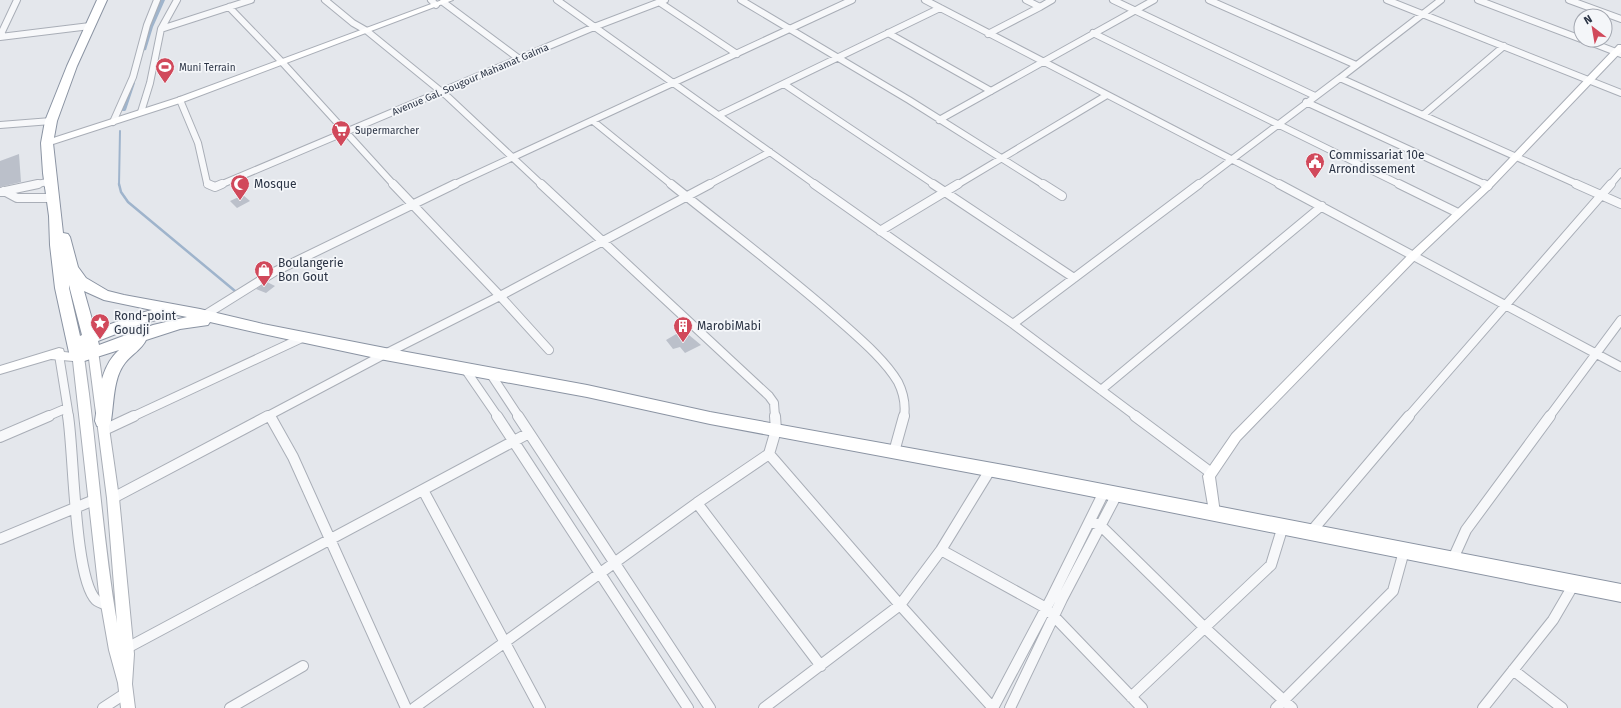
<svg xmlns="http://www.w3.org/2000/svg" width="1621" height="708" font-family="'Fira Sans',sans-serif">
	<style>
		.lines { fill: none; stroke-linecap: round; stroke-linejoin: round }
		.stream-far1 { stroke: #9fb4cc; stroke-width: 2 }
		.stream { stroke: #9fb4cc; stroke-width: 2.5 }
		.canal { fill: #9fb4cc; fill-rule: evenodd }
		.building { fill: #bbc0ca }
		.street-far2-casing { stroke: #a9aeb7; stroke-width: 8 }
		.street-far1-casing { stroke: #a9aeb7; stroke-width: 10 }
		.street-casing { stroke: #a9aeb7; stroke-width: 12 }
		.secondary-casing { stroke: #a9aeb7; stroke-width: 2 }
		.highway-casing { stroke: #8b94a3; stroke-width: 2 }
		.street-far2 { stroke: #f7f8fa; stroke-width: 6 }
		.street-far1 { stroke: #f7f8fa; stroke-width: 8 }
		.street { stroke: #f7f8fa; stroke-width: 10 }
		.secondary { fill: #fff; fill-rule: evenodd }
		.highway { fill: #fff; fill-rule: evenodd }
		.labels { text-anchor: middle; stroke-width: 3.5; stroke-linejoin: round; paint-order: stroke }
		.far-poi-label { font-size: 10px; fill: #2b3445; stroke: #f4f6f9; text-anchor: start }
		.far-street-label { font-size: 10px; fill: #2b3445; stroke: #f4f6f9 }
		.poi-label { font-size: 12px; fill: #2b3445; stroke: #f4f6f9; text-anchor: start }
	</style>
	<rect width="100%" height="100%" fill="#e4e7ec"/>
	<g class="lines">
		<path class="stream-far1" d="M119,185L120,131"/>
		<path class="stream" d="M119,184L121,192L128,202L235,291"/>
		<path class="canal" d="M159,0H165L153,27L146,50L141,51L140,50L147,27Z
			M132,81L135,83L126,110L125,111H121L120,110L129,83Z"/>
	</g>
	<path class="building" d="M19,154L21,182L0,187V161Z
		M243,195L250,201L237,208L230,201Z
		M267,282L275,286L266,293L256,289Z
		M683,330L701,345L685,353L680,347L673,349L666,340Z"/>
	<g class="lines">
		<defs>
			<path id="street-far2" d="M325,0L353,23L367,31L448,97L542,185
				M431,0L436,5
				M557,0L816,185
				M741,0L909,100L1044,185
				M925,0L1281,185
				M1113,0L1315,96
				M1209,0L1356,65
				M1387,0L1621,93
				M1441,0L1340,78L1579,185
				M1478,0L1581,39
				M1569,0L1621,19
				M443,2L518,58
				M659,2L737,54
				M229,7L282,62L394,185
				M1040,7L1052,0
				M161,29L251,0
				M888,33L991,91
				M1093,33L1401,185
				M988,34L1040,7L1026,0
				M0,36L17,0
				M0,37L90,26
				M1585,40L1621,54
				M784,84L935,185
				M180,100L198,143L207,183L209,185
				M1306,102L1486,185
				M141,112L150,83L161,29L177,0
				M719,115L940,8
				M1423,115L1504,46
				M939,120L1154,0
				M593,121L672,185
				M113,122L133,77L147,25L157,0
				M0,125L51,121
				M33,185L47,182L48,185
				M220,185L594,27L665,0
				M453,185L852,0
				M708,185L770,152
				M957,185L1107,95
				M1198,185L1340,78
				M1610,185L1621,172"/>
			<path id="street-far1" d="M48,184L50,189
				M208,184L215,187L222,184
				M541,184L769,396L774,403L775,417
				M671,184C728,230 787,274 841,322C860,339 885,360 898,382C904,394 906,404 904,417
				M814,184L1013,324L1137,417
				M933,184L1074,278
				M1043,184L1062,196
				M1279,184L1621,367
				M1399,184L1458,213
				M1484,184L1488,186
				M1576,184L1621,204
				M4,191L17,198H53
				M0,192L38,184
				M880,231L958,184
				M205,315L274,272L455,184
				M1013,324L1199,184
				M549,350L500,296L710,184
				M59,355L69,417
				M465,369L498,417
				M490,373L519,417
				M1101,390L1322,206
				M46,417L67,408
				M132,417L304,337
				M266,417L385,354L500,296L393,184
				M1408,417L1611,184
				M1549,417L1621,320"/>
			<path id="street" d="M68,416C74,452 74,578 96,600C98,602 104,604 107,605
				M270,416L293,457L406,708
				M497,416L688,708
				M518,416L710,708
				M1135,416L1210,472
				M104,430L134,416
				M0,437L49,416
				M894,452L904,416
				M769,454L900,605L993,708
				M423,490L540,708
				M113,498L268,416
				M697,503L821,666
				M1090,521L1101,526L1205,628L1292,708
				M1310,533L1409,416
				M0,539L94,500
				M941,550L1046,608L1142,708
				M1452,561L1466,530L1550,416
				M127,648L529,433
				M1513,670L1562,708
				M1131,697L1271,565L1283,526
				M103,708L126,693
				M230,708L303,666
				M414,708L697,503L769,454L776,430L775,416
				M764,708L900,605L941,550L990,470
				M993,708L1052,597L1104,492
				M1010,708L1062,599L1117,494
				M1276,708L1393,591L1404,551
				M1483,708L1553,620L1574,584"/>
			<path id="secondary" d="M442,0H453L183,102L50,145L47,146L43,143L44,141L177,98Z
				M1618,45H1621V52L1491,188L1417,258L1240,440L1215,477L1220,513L1218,517L1214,519L1210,517L1203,476L1232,434L1409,254L1485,184Z
				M93,347L97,348L98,351L119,498L134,654L132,684L135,708H121L118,683L109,650L99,593L73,361L51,359L0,374V366L59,348L63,349L64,352L82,354L84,357C97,445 102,535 117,623L107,498L88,351L89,348Z"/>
			<path id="highway" d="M97,0H107L77,66L57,121L53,143L63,233L68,234L70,237L78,267L86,278L108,291L124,295L200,309L263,324L385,348L587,385L710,412L1009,466L1621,584V602L1009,480L710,424L587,397L385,360L263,334L210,322L208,325L180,329L146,340C142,349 131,355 125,363C113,378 114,403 111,421L109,426L103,427L97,426L95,421C99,396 99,368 119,350L78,363L73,361L70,357L55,288L50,245L49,216L43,173L41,143L45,121L67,66ZM69,285L82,335L80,336L69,288ZM84,291L104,300L152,310L137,314L95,330ZM177,315L187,317L153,325L99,345L98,341L144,323Z"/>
		</defs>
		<use href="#street-far2" class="street-far2-casing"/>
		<use href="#street-far1" class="street-far1-casing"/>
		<use href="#street" class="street-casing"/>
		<use href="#secondary" class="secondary-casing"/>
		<use href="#highway" class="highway-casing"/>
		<use href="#street-far2" class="street-far2"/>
		<use href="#street-far1" class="street-far1"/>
		<use href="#street" class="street"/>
		<use href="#secondary" class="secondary"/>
		<use href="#highway" class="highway"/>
	</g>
	<defs>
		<symbol id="stadium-pin" viewBox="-11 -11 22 30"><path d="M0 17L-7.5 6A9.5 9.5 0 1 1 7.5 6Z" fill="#d1495b" stroke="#f4f6f9"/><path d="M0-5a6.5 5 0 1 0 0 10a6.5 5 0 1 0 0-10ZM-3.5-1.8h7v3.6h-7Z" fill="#fff"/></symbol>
		<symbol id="supermarket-pin" viewBox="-11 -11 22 30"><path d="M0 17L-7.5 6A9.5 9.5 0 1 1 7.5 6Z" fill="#d1495b" stroke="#f4f6f9"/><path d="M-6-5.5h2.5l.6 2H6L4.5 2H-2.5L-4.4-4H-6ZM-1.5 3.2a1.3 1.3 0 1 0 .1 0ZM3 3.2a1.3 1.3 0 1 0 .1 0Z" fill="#fff"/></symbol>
		<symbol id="civic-pin" viewBox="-11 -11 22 30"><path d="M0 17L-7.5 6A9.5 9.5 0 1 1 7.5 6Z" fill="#d1495b" stroke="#f4f6f9"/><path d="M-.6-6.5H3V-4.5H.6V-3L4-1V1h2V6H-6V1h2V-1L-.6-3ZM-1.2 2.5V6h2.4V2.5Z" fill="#fff"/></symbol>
		<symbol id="mosque-pin" viewBox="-11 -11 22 30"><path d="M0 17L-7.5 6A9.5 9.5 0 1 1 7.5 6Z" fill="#d1495b" stroke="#f4f6f9"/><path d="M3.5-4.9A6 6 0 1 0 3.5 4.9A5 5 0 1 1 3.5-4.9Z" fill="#fff"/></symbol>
		<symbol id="shop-pin" viewBox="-11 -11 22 30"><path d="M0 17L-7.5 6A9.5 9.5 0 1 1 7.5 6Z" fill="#d1495b" stroke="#f4f6f9"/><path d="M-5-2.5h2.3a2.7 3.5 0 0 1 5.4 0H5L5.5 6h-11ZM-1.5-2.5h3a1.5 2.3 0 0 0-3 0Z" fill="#fff"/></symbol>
		<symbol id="sight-pin" viewBox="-11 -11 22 30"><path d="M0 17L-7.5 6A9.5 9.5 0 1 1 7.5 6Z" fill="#d1495b" stroke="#f4f6f9"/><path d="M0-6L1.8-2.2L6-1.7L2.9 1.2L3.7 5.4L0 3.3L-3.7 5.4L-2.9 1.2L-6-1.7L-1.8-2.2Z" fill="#fff"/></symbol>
		<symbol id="building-pin" viewBox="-11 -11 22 30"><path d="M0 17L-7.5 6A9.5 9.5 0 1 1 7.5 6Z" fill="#d1495b" stroke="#f4f6f9"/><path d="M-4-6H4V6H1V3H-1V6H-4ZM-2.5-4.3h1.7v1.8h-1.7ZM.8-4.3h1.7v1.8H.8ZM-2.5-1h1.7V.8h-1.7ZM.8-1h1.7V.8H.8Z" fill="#fff"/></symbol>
	</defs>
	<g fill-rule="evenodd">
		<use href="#stadium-pin" x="154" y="56" width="22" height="30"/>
		<use href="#supermarket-pin" x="330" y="119" width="22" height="30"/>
		<use href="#civic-pin" x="1304" y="151" width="22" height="30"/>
		<use href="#mosque-pin" x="229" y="173" width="22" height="30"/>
		<use href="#shop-pin" x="253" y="259" width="22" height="30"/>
		<use href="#sight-pin" x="89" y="312" width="22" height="30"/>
		<use href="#building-pin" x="672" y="315" width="22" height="30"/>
	</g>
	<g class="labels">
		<g class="far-poi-label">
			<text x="179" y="71">Muni Terrain</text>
			<text x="355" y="134">Supermarcher</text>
		</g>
		<g class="far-street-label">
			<text transform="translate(470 79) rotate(-23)" y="4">Avenue Gal. Sougour Mahamat Galma</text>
		</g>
		<g class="poi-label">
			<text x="1329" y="159">Commissariat 10e<tspan x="1329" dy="14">Arrondissement</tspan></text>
			<text x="254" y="188">Mosque</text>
			<text x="278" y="267">Boulangerie<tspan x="278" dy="14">Bon Gout</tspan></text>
			<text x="114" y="320">Rond-point<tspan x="114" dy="14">Goudji</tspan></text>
			<text x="697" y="330">MarobiMabi</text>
		</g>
	</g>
	<g transform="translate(1593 28) rotate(329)"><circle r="19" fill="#f4f6f9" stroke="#a4a8b1"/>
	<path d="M0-3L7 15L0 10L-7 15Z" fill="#d1495b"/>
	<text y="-6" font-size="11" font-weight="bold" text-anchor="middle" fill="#2b3445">N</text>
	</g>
</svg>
